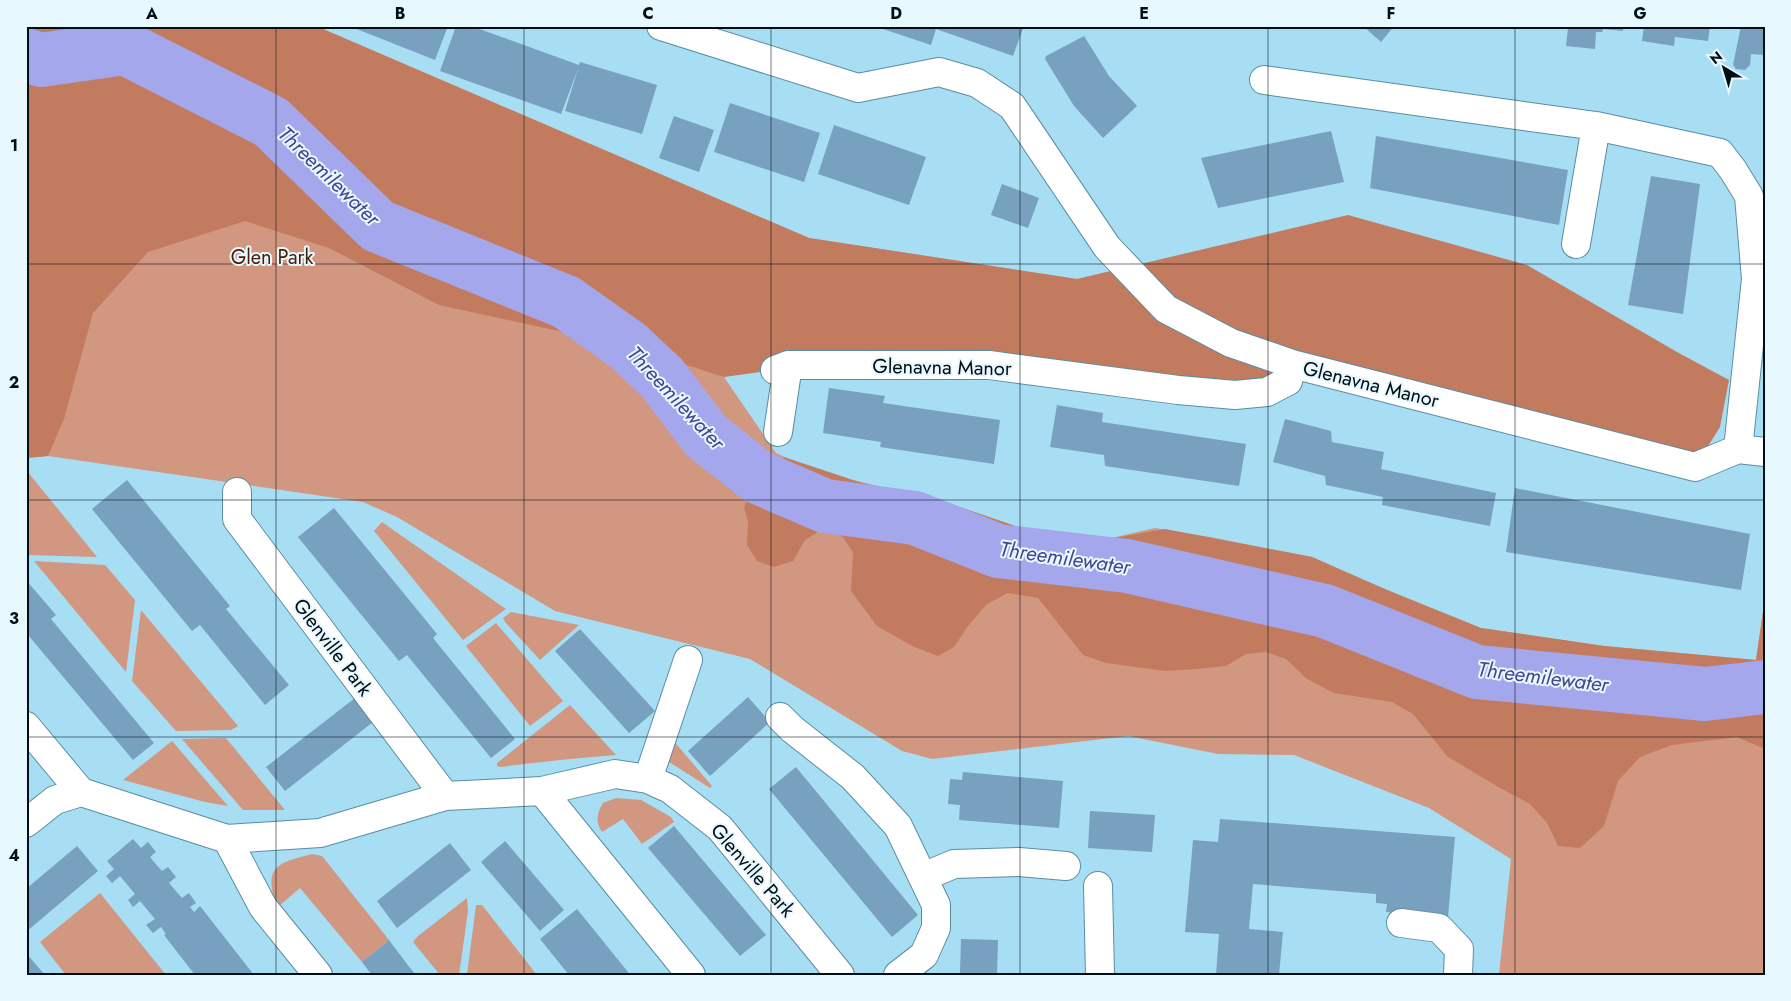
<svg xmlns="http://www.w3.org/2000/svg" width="1791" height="1001" font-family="Jost,sans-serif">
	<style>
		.green { fill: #d29780 }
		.forest { fill: #c27b5f }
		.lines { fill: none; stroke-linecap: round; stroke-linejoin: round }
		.river { stroke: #a4a7eb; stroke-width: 54 }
		.building { fill: #78a0bf }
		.minor-casing { stroke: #598ea1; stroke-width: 30 }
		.minor { stroke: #fff; stroke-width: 28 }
		.grid { fill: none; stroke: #000e15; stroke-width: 1; stroke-opacity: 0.55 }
		.labels { text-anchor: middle; stroke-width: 4; stroke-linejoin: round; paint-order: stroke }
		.park-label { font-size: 20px; fill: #491b06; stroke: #e8f8ff }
		.street-label { font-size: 20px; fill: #000e15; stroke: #e8f8ff }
		.water-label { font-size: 21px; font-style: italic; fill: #474292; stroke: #e8f8ff }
		.neatline { fill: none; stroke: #000e15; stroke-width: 2 }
		.grid-label { font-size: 16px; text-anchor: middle; font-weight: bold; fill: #000e15 }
	</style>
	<rect width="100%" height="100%" fill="#a7def3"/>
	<path class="green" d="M26,26H316L809,238L1077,279L1110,271L798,346L724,377L776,453L815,471L948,503L1021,528L1103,540L1155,528L1210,537L1312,557L1378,587L1481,628L1604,646L1756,660L1765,598V975H1499L1511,859L1429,808L1294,755L1218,754L1128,736L932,759L902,751L750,659L555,611L397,517L363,502L48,456L26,458Z
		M26,471H27L97,557L27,555Z
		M382,522L506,609L463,640L374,531Z
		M34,561L105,565L135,600L126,672Z
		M141,610L238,726L231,730L176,731L132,681Z
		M511,612L579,625L540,660L505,622L503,618Z
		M496,623L563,701L530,726L466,646Z
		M570,705L616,755C577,758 538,762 500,767L497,766V763Z
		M226,738L285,810H243L182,739Z
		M672,739L712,786L710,788L666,760Z
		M172,741L228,806L205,802L123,780Z
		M616,798L641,800L671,817L674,822L642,844L623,819L602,832C595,822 597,813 603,803Z
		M312,854L322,856L389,940L362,962L300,888L278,907C273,901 273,895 272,888C267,862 292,860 312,854Z
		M100,893L166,975H66L40,942Z
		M467,898L468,911L459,975H440L413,942L418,936Z
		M476,905H482L537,975H467Z"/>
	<path class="forest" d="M26,26H316L809,238L1077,279L1348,215L1527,265L1677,352L1729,380L1720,427L1695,467L1293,364L1267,392L989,365L775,370L724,377L628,346L439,305L329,248L245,221L148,252L93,313L64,419L48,456L26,458Z
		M784,457L859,482L948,503L1021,528L1103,540L1165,529L1312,557L1385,589L1481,628L1604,646L1756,660L1765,598V749L1737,737L1672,745L1640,757L1618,781L1604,826L1580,848L1558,846L1547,823L1530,804L1500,788L1448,757L1413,714L1392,702L1334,693L1307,679L1286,659L1266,652L1246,654L1226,666L1197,669L1165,671L1106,663L1083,655L1038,598L1008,593L987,604L968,626L954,647L938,656L914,647L877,626L851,591L853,552L843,537L824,528L805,540L793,561L774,567L757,561L747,545L748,522L744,507L753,488Z"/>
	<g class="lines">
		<path class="river" d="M26,55L41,60L125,48L271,122L378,226L566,302L628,346L662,378L706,436L758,477L825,506L915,518L998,551L1127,566L1325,611L1477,672L1705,694L1765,687"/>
	</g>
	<path class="building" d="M349,26H448L435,60Z
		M456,26H471L579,65L580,62L657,85L642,134L565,111L578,69L561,114L440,71Z
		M1024,26L1013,56L936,29L931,45L877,27Z
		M1363,26H1394L1381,42Z
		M1556,26H1623V31L1603,29L1602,32H1596L1595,49L1566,46L1568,28H1556Z
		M1644,26H1710L1708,41L1675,37L1674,46L1642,41Z
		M1741,26H1765V55L1751,54L1750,65L1745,70L1736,69L1733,65Z
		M1084,36L1109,76L1137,106L1103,138L1074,106L1045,59L1046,56Z
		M730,103L820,133L804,182L714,152Z
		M674,116L714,130L699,172L659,158Z
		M834,125L926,157L909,205L818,174Z
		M1331,131L1344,182L1218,208L1201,158Z
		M1376,136L1568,170L1559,225L1370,188Z
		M1651,176L1700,184L1683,314L1628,305Z
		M1002,184L1039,198L1028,228L991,215Z
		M829,388L885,396L883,403L1000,420L994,464L880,447L881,442L823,433Z
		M1057,405L1103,413L1102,422L1246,444L1239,486L1105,466L1104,455L1050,447Z
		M1285,419L1331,431L1332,442L1384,452L1381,469L1496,493L1490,526L1382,505L1383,497L1326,485L1325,476L1273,462Z
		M127,480L230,606L226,609L289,685L265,705L200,625L192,631L92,509Z
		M1515,488L1750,534L1741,590L1506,552Z
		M334,508L437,634L433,638L515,739L491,758L407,655L399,661L298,537Z
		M26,580L56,615L51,619L154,743L133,760L28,635L26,637Z
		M580,629L655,711L629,733L555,651Z
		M748,697L770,722L710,776L688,751Z
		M355,698L373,722L285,791L266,767Z
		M796,767L918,915L892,937L769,789Z
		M963,772L1063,781L1059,828L959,820L960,805L948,804L950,779L962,780Z
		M1090,811L1155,815L1152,852L1088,848Z
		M1220,819L1455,837L1448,917L1386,912L1387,904L1376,903V894L1253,884L1249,929L1283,932L1279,975H1216L1219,934L1185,932L1193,840L1218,842Z
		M674,826L766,935L740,956L648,848Z
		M133,839L141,848L148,842L156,852L150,857L154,862L162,871L168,867L176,877L169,883L182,898L189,893L196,903L190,907L194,912L200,906L254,975H195L164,935L166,934L161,927L153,933L146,925L155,919L140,901L133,907L128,900L135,894L120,876L112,883L106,876L114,869L107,861Z
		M505,841L564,910L540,931L481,862Z
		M450,843L471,870L397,928L377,901Z
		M77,846L98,871L26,932V889Z
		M577,909L628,972L630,975H569L540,939Z
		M961,939L998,940L997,974L960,973Z
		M389,940L410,968L416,975H372L362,962Z
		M26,953L38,967L45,975H26Z"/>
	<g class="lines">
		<defs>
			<path id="minor" d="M661,26L858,88L939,72L977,83L1012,106L1107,247L1166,309L1231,343L1292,364
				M1264,80L1596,126L1720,153L1733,170L1749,196L1756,279L1738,449
				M1576,244L1596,126
				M775,370L788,365H989L1178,390L1235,395L1267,392L1288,381L1292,364L1695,467L1738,449L1765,452
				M778,432L788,365
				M237,492V519L445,796
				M780,717L792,729L853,777L898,826L936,905V928L924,955L898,975
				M26,726L81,792
				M648,779L688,660
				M542,791L691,975
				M26,823L55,800L81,792L227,839L320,833L445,796L542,791L615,774L648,779L670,789L720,828L840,975
				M227,839L263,907L318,975
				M923,877L954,864L1019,862L1066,866
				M1098,886L1100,975
				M1401,923L1439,928L1459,949L1458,975"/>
		</defs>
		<use href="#minor" class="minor-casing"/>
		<use href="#minor" class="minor"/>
	</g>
	<path class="grid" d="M276,26V975M524,26V975M771,26V975M1020,26V975M1268,26V975M1515,26V975M26,264H1765M26,500H1765M26,737H1765"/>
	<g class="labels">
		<g class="park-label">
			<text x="272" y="264">Glen Park</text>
		</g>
		<g class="street-label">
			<text transform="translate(942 367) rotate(1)" y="7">Glenavna Manor</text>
			<text transform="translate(1371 384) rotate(14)" y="7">Glenavna Manor</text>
			<text transform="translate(333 647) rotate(53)" y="7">Glenville Park</text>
			<text transform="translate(753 870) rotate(49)" y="7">Glenville Park</text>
		</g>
		<g class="water-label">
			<text transform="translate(329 176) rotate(44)" y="7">Threemilewater</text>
			<text transform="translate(676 398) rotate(47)" y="7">Threemilewater</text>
			<text transform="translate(1065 558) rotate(8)" y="7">Threemilewater</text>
			<text transform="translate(1543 677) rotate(7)" y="7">Threemilewater</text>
		</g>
	</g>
	<rect width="1791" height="1001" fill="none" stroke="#e8f8ff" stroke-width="55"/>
	<g transform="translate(1724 68) rotate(322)" stroke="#e8f8ff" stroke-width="4" paint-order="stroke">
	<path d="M0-4L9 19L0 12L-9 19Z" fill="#000e15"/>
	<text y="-8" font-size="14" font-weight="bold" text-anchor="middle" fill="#000e15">N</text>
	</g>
	<rect x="28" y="28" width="1736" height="946" class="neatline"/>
	<g class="grid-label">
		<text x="152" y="19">A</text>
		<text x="400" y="19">B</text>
		<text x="648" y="19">C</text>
		<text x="896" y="19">D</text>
		<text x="1144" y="19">E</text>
		<text x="1391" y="19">F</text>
		<text x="1640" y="19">G</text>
		<text x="14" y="151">1</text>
		<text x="14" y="388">2</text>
		<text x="14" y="624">3</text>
		<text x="14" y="861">4</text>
	</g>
</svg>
